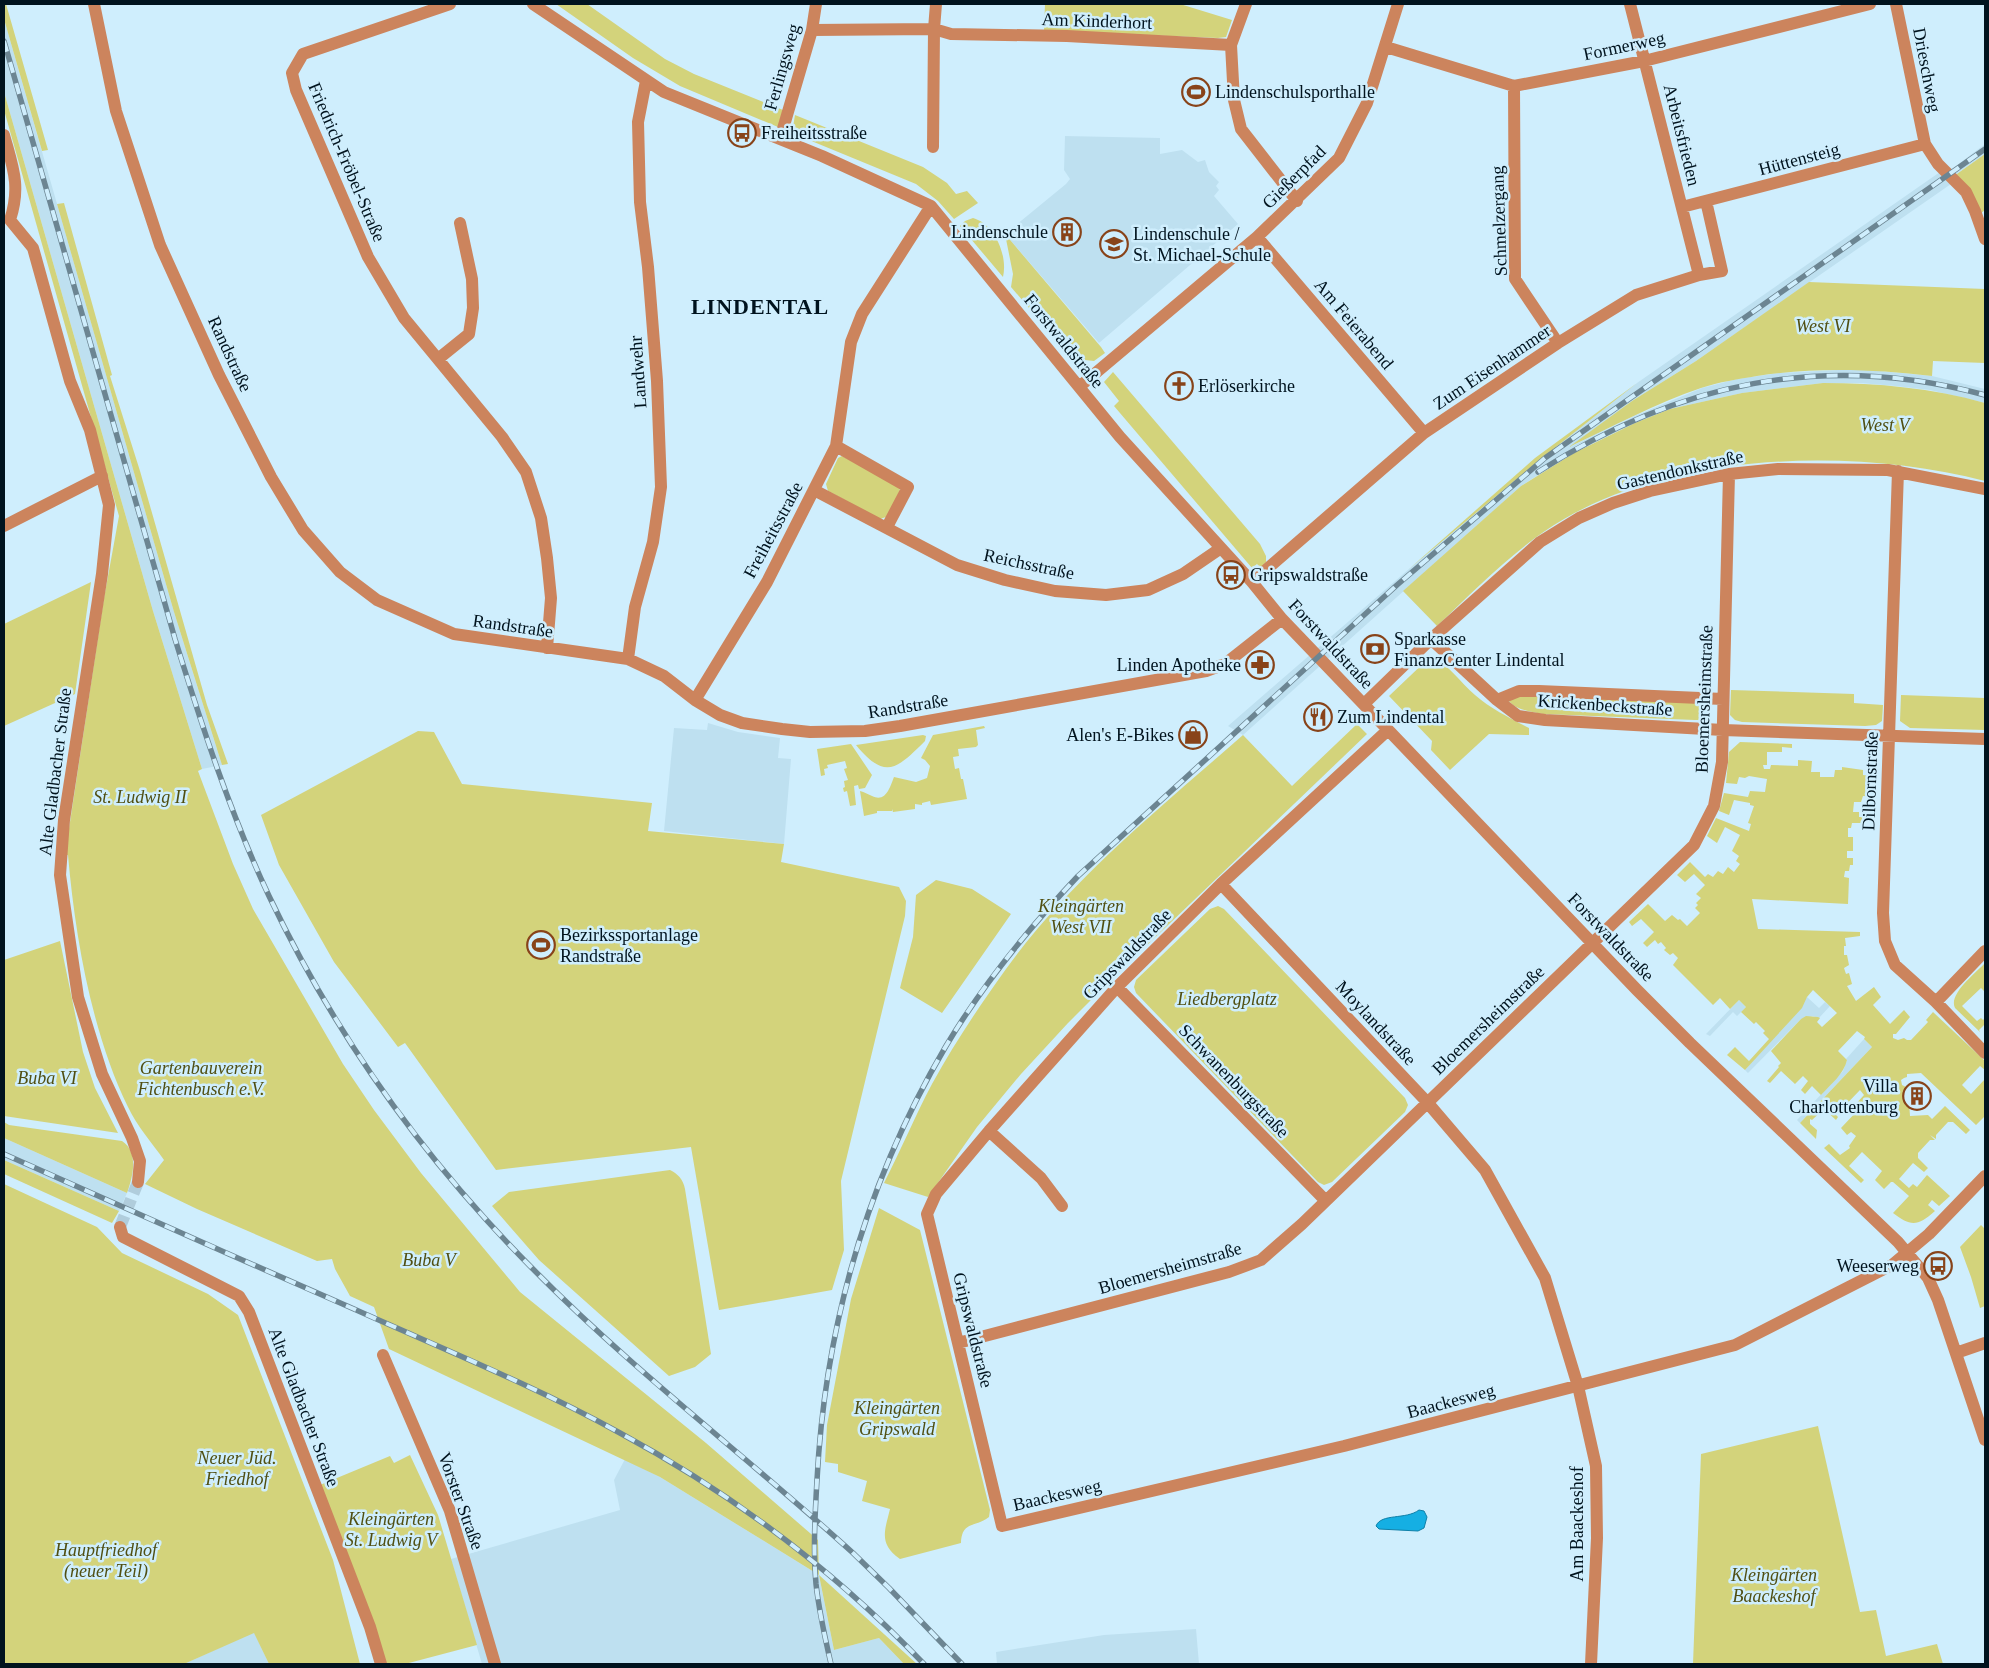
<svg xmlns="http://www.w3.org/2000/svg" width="1989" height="1668" font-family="'Times New Roman',serif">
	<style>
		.built { fill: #bee0f0 }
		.green { fill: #d3d37b }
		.water { fill: #15afe3; stroke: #0f80a8 }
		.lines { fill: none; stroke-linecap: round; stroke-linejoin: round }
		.minor-tunnel { stroke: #b0cddc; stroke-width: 12; stroke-dasharray: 12 6; stroke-linecap: butt }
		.minor { stroke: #cc845d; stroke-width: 12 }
		.rail-casing { stroke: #6c8592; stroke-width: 5.5 }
		.rail { stroke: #cfeefd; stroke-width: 4; stroke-dasharray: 11; stroke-linecap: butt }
		.labels { text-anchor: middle; stroke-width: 5; stroke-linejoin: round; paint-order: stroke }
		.street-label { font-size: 18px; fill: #00131e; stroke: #cfeefd }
		.poi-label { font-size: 18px; fill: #00131e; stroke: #cfeefd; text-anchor: start }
		.park-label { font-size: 18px; font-style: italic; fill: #504f12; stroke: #cfeefd }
		.district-label { font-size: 22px; font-weight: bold; letter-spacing: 1px; fill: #00131e; stroke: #cfeefd }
	</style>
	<rect width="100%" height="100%" fill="#cfeefd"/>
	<path class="built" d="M4,19L174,612L222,765L202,769L153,611L4,92Z
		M1065,136L1160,138V154L1182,150L1198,162L1205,160L1209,172L1219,182L1216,186L1219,190L1214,196L1238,224L1099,343L1005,234L1066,184L1070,179L1064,170Z
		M1985,144V154L1955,175L1952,169Z
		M1940,172L1951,184L1696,361L1632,401L1572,446L1637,415L1702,388L1737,379L1779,373L1859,369L1932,376L1985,389V403L1930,390L1896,386L1860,383H1823L1742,393L1670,409L1635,423L1573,453L1521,486L1243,735L1228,726L1409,569L1537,462L1637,383Z
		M708,723L738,732L780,738L778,758L791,759L784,844L664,831L674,728L707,730Z
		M1807,997L1819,1008L1825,1002L1830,1006L1819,1018L1813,1016L1801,1019L1748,1073L1745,1070Z
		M1739,1000L1746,1007L1737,1016L1733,1012L1710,1036L1706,1034Z
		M1864,1039L1872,1047L1800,1123L1797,1120L1843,1071L1847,1060L1846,1059Z
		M4,1138L127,1193L119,1211L4,1160Z
		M625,1459L660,1477L819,1575L834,1650L879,1638L904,1664H482L451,1559L620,1510L614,1480Z
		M1196,1629L1199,1664H997L996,1652L1104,1635Z
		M254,1632L269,1664H184Z"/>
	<path class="green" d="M4,4H6L48,150L42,151L4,19Z
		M556,4H587L665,59L694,74L783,110L778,127L680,86L633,58Z
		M1045,4H1180L1232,20L1226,37L1218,38L1044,31Z
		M4,92L153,611L202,769L198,771L233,864L253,909L343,1064L374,1110L421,1173L520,1292L706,1443L818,1540L819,1575L917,1664H904L879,1638L834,1650L819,1575L660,1477L389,1349L374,1307L350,1296L335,1269L332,1259L317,1261L197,1209L145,1184L164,1160C152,1143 137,1126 128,1107C92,1034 75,936 68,855H65L104,598L119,516L4,110Z
		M795,115L923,167L947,183L956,194L967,191L978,203L954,219L938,201L916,184L792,133Z
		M1985,154V210L1980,214L1954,176Z
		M64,203L112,375L110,376L140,471L207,705L228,764L222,765L174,612L57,204Z
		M973,218C995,224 1008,256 1003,277L960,226L965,221Z
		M1005,234L1101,347L1105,353L1094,361L1085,360L1077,350L1070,356L1011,287L1013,274Z
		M1809,282L1985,289V363L1933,361L1932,376C1872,369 1817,367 1757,376C1739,379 1719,382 1701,388C1656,403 1612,427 1569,447L1632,401L1696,361Z
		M1113,372L1260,544L1266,556V562L1261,568L1257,564L1252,568L1114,406L1119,401L1104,382Z
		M1637,383L1537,462L1409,569L1535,458Z
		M1823,383C1878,383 1932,388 1985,403V481C1857,448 1681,451 1564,519C1516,547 1477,588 1437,626L1403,591L1521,486L1574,453L1635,423L1670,409L1742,393Z
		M842,456L897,485L900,490L889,516L880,519L828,491L826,484L838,458Z
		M91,582L75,694L4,726V624Z
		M1431,656C1449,665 1460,682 1475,695C1491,709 1510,718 1529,728V735L1489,734L1450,770L1431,750L1432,741L1389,696Z
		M1731,690L1854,694V703L1883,705L1882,721L1876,725L1865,726L1742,722L1735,720L1730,715Z
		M1901,695L1985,698V730L1910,728L1900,721Z
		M1515,696L1711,703V716L1704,720H1695L1543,714C1532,712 1516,710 1509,701Z
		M1357,724L1367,734L1117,974L1068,1023L1021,1074L977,1127L928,1197L884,1183C901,1150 915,1116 932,1084C954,1044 980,1005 1006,969C1071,879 1160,808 1243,735L1292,786Z
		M984,726L985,728L976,730L978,745L976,747L958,749L959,756L953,757L955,769L959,768L961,779H963L967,799L931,805L930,801L922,803V805L915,804V809L893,812L892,809V811H877V813L864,816L860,791C865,792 867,794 872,796C886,803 890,787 894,777L916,782L927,778L930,766L925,760L921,758L933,735Z
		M418,731L434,732L462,784L652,803L648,831L784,844L781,862L899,887L906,901L905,916L841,1181L844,1250L832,1290L719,1310L691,1147L496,1170L405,1043L398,1047L334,962L279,865L261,815Z
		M923,735L926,736L925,741C896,770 885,780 856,745Z
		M1740,742L1792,744V748L1782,747V752H1767V765H1763L1764,769H1770L1771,765L1798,766V760L1812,761L1811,772H1820V777H1834L1835,770H1842V767L1863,770V775L1878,777L1877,797L1863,796L1861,802H1854L1853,812H1859V817H1862V823H1852L1851,828H1848V837H1853V851H1847V858H1853V865H1850L1849,871H1845L1844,877L1849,878L1848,904L1752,899L1758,929L1860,932V936L1845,938L1846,946H1844V955H1847L1849,965L1844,968L1846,974L1849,973L1852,984L1847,986L1856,1001L1874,987L1881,997L1873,1005L1890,1024L1904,1010L1910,1017L1896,1034H1893V1038L1898,1040L1904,1038L1907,1040H1911L1928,1022L1926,1020L1933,1012L1985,1061V1070L1980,1066L1962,1085L1971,1094L1985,1079V1116L1976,1125L1921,1073L1907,1074V1077L1904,1078L1901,1080L1902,1085L1908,1088L1910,1116L1928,1115L1932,1119L1945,1106L1970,1130L1966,1134L1953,1122H1948L1936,1135V1139L1930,1135L1935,1140H1930L1918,1153V1158L1928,1168L1924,1172L1913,1163L1899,1179L1909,1188L1913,1184L1917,1187L1927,1175L1950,1196L1939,1206L1932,1200L1928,1205L1935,1211C1918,1226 1911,1227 1893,1213L1909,1196L1893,1182H1891L1884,1189L1875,1180L1882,1171L1862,1152L1849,1166L1864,1180L1861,1183L1824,1148L1829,1144L1840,1155L1850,1148L1849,1146L1856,1136L1851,1132L1847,1135L1841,1128L1858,1110L1854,1106L1864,1095L1860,1090L1836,1115L1838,1117L1836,1120L1824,1109L1812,1120L1810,1119V1124L1817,1130L1816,1139L1800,1123L1872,1047L1864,1039L1865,1037L1857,1031L1838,1051L1847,1060C1844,1074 1831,1084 1821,1095L1812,1086L1805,1094L1801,1090L1808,1081L1803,1076L1795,1084L1781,1071L1770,1083L1767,1081L1779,1067L1778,1066L1781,1063L1771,1051L1801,1019L1806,1016L1818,1017L1820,1018L1817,1022L1822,1027L1837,1013L1813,990L1807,997L1802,1008L1745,1070L1727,1055L1735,1047L1749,1061L1769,1039L1763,1033L1765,1031L1756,1022L1754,1024L1741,1012L1746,1007L1739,1000L1730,1009L1720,998L1713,1005L1673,965L1678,958L1673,953L1670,955L1664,950L1666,948L1661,942L1658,944L1655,940L1647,947L1643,943L1654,932L1641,919L1632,926L1629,922L1648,904L1665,921L1672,915L1678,920L1680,919L1687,926L1700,913L1695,908L1698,905L1696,903L1701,898L1696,894L1705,885L1694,874L1685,882L1677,875L1690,862L1705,877L1708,874L1713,877L1718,871L1723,874L1728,867L1734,872L1740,864L1736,861L1739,856L1732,851L1740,835L1725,827L1717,843L1707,836L1716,818L1749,831L1751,824L1748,823L1754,806L1750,805V803L1734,800L1729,815L1719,811L1724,793L1748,797L1750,791L1765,792L1767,779L1749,776L1745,778L1739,777L1737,784L1726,783L1729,752Z
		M851,744L872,775L865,788L859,789L858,785L854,786L856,805L850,806L847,791L844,792L843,788L845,787L844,781L848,780L844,769L847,768L845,761L827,765L828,768L824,769L825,775L821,776L817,749Z
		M936,880L972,889L1011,914L942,1013L900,988L913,937L916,895Z
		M1218,906L1224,909L1405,1098L1408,1105L1405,1112L1332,1182L1324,1185L1318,1182L1136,993L1134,987L1136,980L1210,909Z
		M60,941L83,1052L95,1088L118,1133L4,1116V960Z
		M1985,963V992L1981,988L1962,1006L1977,1021L1981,1018L1983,1020L1985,1018V1024L1979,1030L1980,1032L1955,1008C1948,994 1976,973 1985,963Z
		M4,1122L9,1125L122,1141C139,1152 133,1176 127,1193L4,1138Z
		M4,1160L119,1211L112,1223L4,1174Z
		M670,1170C678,1174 683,1179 685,1189L711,1354L695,1367L669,1376L539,1260L492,1206L509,1192Z
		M4,1184L97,1227L122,1253L208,1294L238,1315L333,1560L360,1664H269L254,1633L184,1664H4Z
		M879,1208L920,1230L990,1510L989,1517C974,1528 962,1521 961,1543L900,1559C878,1544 885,1530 890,1509L862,1501L867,1481L838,1472V1464L825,1462L827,1425L851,1299Z
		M1981,1225L1985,1229V1306L1980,1308L1971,1277L1960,1247Z
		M1818,1426L1860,1612L1876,1610L1886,1656L1937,1644L1943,1664H1693L1701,1454Z
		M410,1455L438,1515L477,1645L405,1664H386L320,1485L390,1456L394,1463Z"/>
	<path class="water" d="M1419,1510L1424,1511L1427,1517L1424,1528L1418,1531L1379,1529L1376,1526C1381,1513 1406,1520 1419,1510Z"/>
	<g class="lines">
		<path class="minor-tunnel" d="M120,1227L138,1182"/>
		<path class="minor" d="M94,4L116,111L160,245L219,375L271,477L303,530L340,572L377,600L454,634L628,659L664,676L695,700L720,715L742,723L782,729L810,732L865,731L900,726L1206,671L1225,664L1282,619
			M450,4L303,54L292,73L296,90L368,257L404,318L502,437L526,472L541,518L547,558L551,598L547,648
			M533,4L664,92L822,156L931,206L1120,437L1252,582L1282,619L1637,990L1690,1043L1898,1242L1928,1278L1938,1300L1985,1440
			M1246,4L1231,45L1234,100L1241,129L1297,201
			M1630,4L1699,275
			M1896,4L1925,144L1938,164L1966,192L1975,211L1985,239
			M812,30L934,29L951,34L1067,36L1231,45
			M1386,47L1514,86L1644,61L1870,4
			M1514,86L1515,279L1558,343
			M4,135C13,168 21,186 10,220
			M780,139L812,30L816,4
			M933,147L934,29L936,4
			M1682,207L1925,144
			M10,220L33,248L70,381L90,430L109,505L102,574L64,820L60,875L78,997L102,1074L132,1138L140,1161L138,1182
			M1257,237L1424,433
			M438,359L469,334L473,308L472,279L460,223
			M1079,387L1257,237L1339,158L1367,103L1398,4
			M836,446L908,487L887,527
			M1898,471L1883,913L1885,941L1895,965L1936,1002L1985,1053
			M814,490L957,565L1005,580L1055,591L1106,595L1148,590L1183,574L1221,548
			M4,526L102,476
			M1252,582L1424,433L1558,343L1636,295L1699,275L1722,271L1706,201
			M1431,639L1497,700L1518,716L1545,720L1723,730L1985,739
			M628,659L635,607L653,542L661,487L657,381L648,267L640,202L638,122L646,81
			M695,700L767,582L836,446L851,342L862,314L931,206
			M1497,700L1519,691H1539L1723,699
			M1364,704L1431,639L1540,542L1579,518L1613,503L1650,491L1729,474L1778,469L1888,470L1985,489
			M1388,730L1221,884L1117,987L989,1131L936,1194L927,1214L1002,1526L1344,1446L1735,1345L1892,1265L1929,1234L1985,1176
			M1221,884L1427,1102L1485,1170L1545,1278L1578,1386L1596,1466L1597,1538L1591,1664
			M1117,987L1325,1200
			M1936,1002L1985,951
			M989,1131L1041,1178L1062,1206
			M120,1227L123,1237L239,1296L249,1312L370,1627L381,1664
			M958,1343L1229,1272L1261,1260L1302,1224L1694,845L1714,806L1722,762L1729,474
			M1956,1353L1985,1343
			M383,1355L450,1511L495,1664"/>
		<defs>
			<path id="rail" d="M4,41L175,639C202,726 230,813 269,896C334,1033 424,1159 530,1266C631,1369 746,1456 853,1553L889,1588L962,1664
				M1538,472C1677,383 1824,351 1985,395
				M4,1154C121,1206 237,1258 354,1309C443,1349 535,1386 620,1433C733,1494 835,1571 924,1664
				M831,1664C825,1638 819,1611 816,1584C813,1550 815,1514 817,1480C825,1326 867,1180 946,1046C983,984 1029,928 1078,876L1397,585L1545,458L1985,149"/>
		</defs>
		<use href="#rail" class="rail-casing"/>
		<use href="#rail" class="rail"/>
	</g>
	<defs>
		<symbol id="stadium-ring" viewBox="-11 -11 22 22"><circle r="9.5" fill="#cfeefd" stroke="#884319" stroke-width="1.5"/><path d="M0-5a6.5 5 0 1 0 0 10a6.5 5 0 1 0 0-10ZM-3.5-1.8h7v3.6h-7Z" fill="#884319"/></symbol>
		<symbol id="bus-ring" viewBox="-11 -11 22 22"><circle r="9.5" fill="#cfeefd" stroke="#884319" stroke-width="1.5"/><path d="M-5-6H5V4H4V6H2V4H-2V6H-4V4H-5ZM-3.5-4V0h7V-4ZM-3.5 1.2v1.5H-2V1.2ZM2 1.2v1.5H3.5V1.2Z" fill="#884319"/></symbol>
		<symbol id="building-ring" viewBox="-11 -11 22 22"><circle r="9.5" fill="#cfeefd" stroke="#884319" stroke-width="1.5"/><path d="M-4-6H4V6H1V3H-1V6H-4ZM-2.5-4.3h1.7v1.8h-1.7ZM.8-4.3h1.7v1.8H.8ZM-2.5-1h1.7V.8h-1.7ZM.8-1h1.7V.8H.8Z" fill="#884319"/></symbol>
		<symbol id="school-ring" viewBox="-11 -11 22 22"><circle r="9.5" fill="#cfeefd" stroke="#884319" stroke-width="1.5"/><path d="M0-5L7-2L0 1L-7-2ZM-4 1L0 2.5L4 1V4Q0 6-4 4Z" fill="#884319"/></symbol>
		<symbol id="church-ring" viewBox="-11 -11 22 22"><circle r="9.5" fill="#cfeefd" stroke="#884319" stroke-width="1.5"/><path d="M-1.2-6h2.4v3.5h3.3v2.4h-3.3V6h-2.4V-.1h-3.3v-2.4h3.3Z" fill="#884319"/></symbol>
		<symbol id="bank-ring" viewBox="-11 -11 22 22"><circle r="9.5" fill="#cfeefd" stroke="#884319" stroke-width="1.5"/><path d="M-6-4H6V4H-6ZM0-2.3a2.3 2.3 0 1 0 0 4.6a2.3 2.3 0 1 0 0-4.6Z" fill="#884319"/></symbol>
		<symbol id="pharmacy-ring" viewBox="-11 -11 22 22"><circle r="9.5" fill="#cfeefd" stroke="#884319" stroke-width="1.5"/><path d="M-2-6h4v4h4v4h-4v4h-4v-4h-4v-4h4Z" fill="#884319"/></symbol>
		<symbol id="restaurant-ring" viewBox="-11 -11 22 22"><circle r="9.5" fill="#cfeefd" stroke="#884319" stroke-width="1.5"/><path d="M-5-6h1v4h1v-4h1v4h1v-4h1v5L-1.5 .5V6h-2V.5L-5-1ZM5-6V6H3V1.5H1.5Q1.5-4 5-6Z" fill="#884319"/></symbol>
		<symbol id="shop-ring" viewBox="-11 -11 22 22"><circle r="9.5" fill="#cfeefd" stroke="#884319" stroke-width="1.5"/><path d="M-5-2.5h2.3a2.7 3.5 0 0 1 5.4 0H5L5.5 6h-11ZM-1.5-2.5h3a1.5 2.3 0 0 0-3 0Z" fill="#884319"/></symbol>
	</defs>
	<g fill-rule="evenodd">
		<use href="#stadium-ring" x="1180" y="76" width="32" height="32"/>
		<use href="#bus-ring" x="726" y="117" width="32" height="32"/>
		<use href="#building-ring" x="1051" y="216" width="32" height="32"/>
		<use href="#school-ring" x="1098" y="228" width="32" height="32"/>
		<use href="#church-ring" x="1163" y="370" width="32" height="32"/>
		<use href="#bus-ring" x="1215" y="559" width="32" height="32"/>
		<use href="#bank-ring" x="1359" y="633" width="32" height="32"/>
		<use href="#pharmacy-ring" x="1244" y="649" width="32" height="32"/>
		<use href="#restaurant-ring" x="1302" y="701" width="32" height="32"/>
		<use href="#shop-ring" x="1177" y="719" width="32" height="32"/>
		<use href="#stadium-ring" x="525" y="929" width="32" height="32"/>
		<use href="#building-ring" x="1901" y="1080" width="32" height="32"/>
		<use href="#bus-ring" x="1922" y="1250" width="32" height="32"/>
	</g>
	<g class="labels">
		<g class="street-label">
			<text transform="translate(1097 21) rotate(2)" y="6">Am Kinderhort</text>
			<text transform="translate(1624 46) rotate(-12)" y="6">Formerweg</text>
			<text transform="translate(782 67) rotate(-74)" y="6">Ferlingsweg</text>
			<text transform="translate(1927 70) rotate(79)" y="6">Drieschweg</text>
			<text transform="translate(1682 135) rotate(76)" y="6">Arbeitsfrieden</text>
			<text transform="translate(1799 159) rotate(-15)" y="6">Hüttensteig</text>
			<text transform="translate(347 162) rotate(67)" y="6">Friedrich-Fröbel-Straße</text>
			<text transform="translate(1294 177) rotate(-45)" y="6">Gießerpfad</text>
			<text transform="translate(1499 221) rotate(-92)" y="6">Schmelzergang</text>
			<text transform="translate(1354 324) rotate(50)" y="6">Am Feierabend</text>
			<text transform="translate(1064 341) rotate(51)" y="6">Forstwaldstraße</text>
			<text transform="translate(230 354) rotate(65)" y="6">Randstraße</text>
			<text transform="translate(1492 367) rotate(-34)" y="6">Zum Eisenhammer</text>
			<text transform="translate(638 372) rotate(-94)" y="6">Landwehr</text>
			<text transform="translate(1680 470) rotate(-13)" y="6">Gastendonkstraße</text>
			<text transform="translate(773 530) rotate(-62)" y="6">Freiheitsstraße</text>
			<text transform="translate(1029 564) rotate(12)" y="6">Reichsstraße</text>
			<text transform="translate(513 626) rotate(8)" y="6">Randstraße</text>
			<text transform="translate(1331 644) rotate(47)" y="6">Forstwaldstraße</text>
			<text transform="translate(1704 699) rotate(-88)" y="6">Bloemersheimstraße</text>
			<text transform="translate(1605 705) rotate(4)" y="6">Krickenbeckstraße</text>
			<text transform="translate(908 706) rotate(-9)" y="6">Randstraße</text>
			<text transform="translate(55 772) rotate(-83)" y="6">Alte Gladbacher Straße</text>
			<text transform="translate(1870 781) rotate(-88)" y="6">Dilbornstraße</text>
			<text transform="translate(1611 937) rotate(46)" y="6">Forstwaldstraße</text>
			<text transform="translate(1127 954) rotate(-46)" y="6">Gripswaldstraße</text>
			<text transform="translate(1488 1020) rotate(-44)" y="6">Bloemersheimstraße</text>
			<text transform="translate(1376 1023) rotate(47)" y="6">Moylandstraße</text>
			<text transform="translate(1234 1081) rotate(46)" y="6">Schwanenburgstraße</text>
			<text transform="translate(1170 1268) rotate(-16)" y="6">Bloemersheimstraße</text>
			<text transform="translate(973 1330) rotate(76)" y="6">Gripswaldstraße</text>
			<text transform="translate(1451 1401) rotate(-15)" y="6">Baackesweg</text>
			<text transform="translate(304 1407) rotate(69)" y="6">Alte Gladbacher Straße</text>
			<text transform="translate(1057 1495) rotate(-13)" y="6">Baackesweg</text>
			<text transform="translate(461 1501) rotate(70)" y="6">Vorster Straße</text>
			<text transform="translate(1577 1524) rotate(-90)" y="6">Am Baackeshof</text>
		</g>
		<g class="poi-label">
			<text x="1215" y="98">Lindenschulsporthalle</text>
			<text x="761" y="139">Freiheitsstraße</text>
			<text x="1048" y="238" text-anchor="end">Lindenschule</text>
			<text x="1133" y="240">Lindenschule /<tspan x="1133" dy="21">St. Michael-Schule</tspan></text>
			<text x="1198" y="392">Erlöserkirche</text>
			<text x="1250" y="581">Gripswaldstraße</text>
			<text x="1394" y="645">Sparkasse<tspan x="1394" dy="21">FinanzCenter Lindental</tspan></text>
			<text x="1241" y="671" text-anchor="end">Linden Apotheke</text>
			<text x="1337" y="723">Zum Lindental</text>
			<text x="1174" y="741" text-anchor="end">Alen's E-Bikes</text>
			<text x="560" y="941">Bezirkssportanlage<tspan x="560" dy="21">Randstraße</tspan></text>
			<text x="1898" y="1092" text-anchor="end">Villa<tspan x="1898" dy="21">Charlottenburg</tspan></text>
			<text x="1919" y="1272" text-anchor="end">Weeserweg</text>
		</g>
		<g class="park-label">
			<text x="1823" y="332">West VI</text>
			<text x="1885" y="431">West V</text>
			<text x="140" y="803">St. Ludwig II</text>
			<text x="1081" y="912">Kleingärten<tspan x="1081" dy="21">West VII</tspan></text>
			<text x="1227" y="1005">Liedbergplatz</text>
			<text x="201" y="1074">Gartenbauverein<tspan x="201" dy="21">Fichtenbusch e.V.</tspan></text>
			<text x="47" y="1084">Buba VI</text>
			<text x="429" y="1266">Buba V</text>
			<text x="897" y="1414">Kleingärten<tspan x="897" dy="21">Gripswald</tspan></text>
			<text x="237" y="1464">Neuer Jüd.<tspan x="237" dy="21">Friedhof</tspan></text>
			<text x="391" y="1525">Kleingärten<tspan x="391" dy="21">St. Ludwig V</tspan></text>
			<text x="106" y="1556">Hauptfriedhof<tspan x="106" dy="21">(neuer Teil)</tspan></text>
			<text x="1774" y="1581">Kleingärten<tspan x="1774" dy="21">Baackeshof</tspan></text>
		</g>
		<g class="district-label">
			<text x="760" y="314">LINDENTAL</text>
		</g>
	</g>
	<rect width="1989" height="1668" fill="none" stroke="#00131e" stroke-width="10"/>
</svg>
